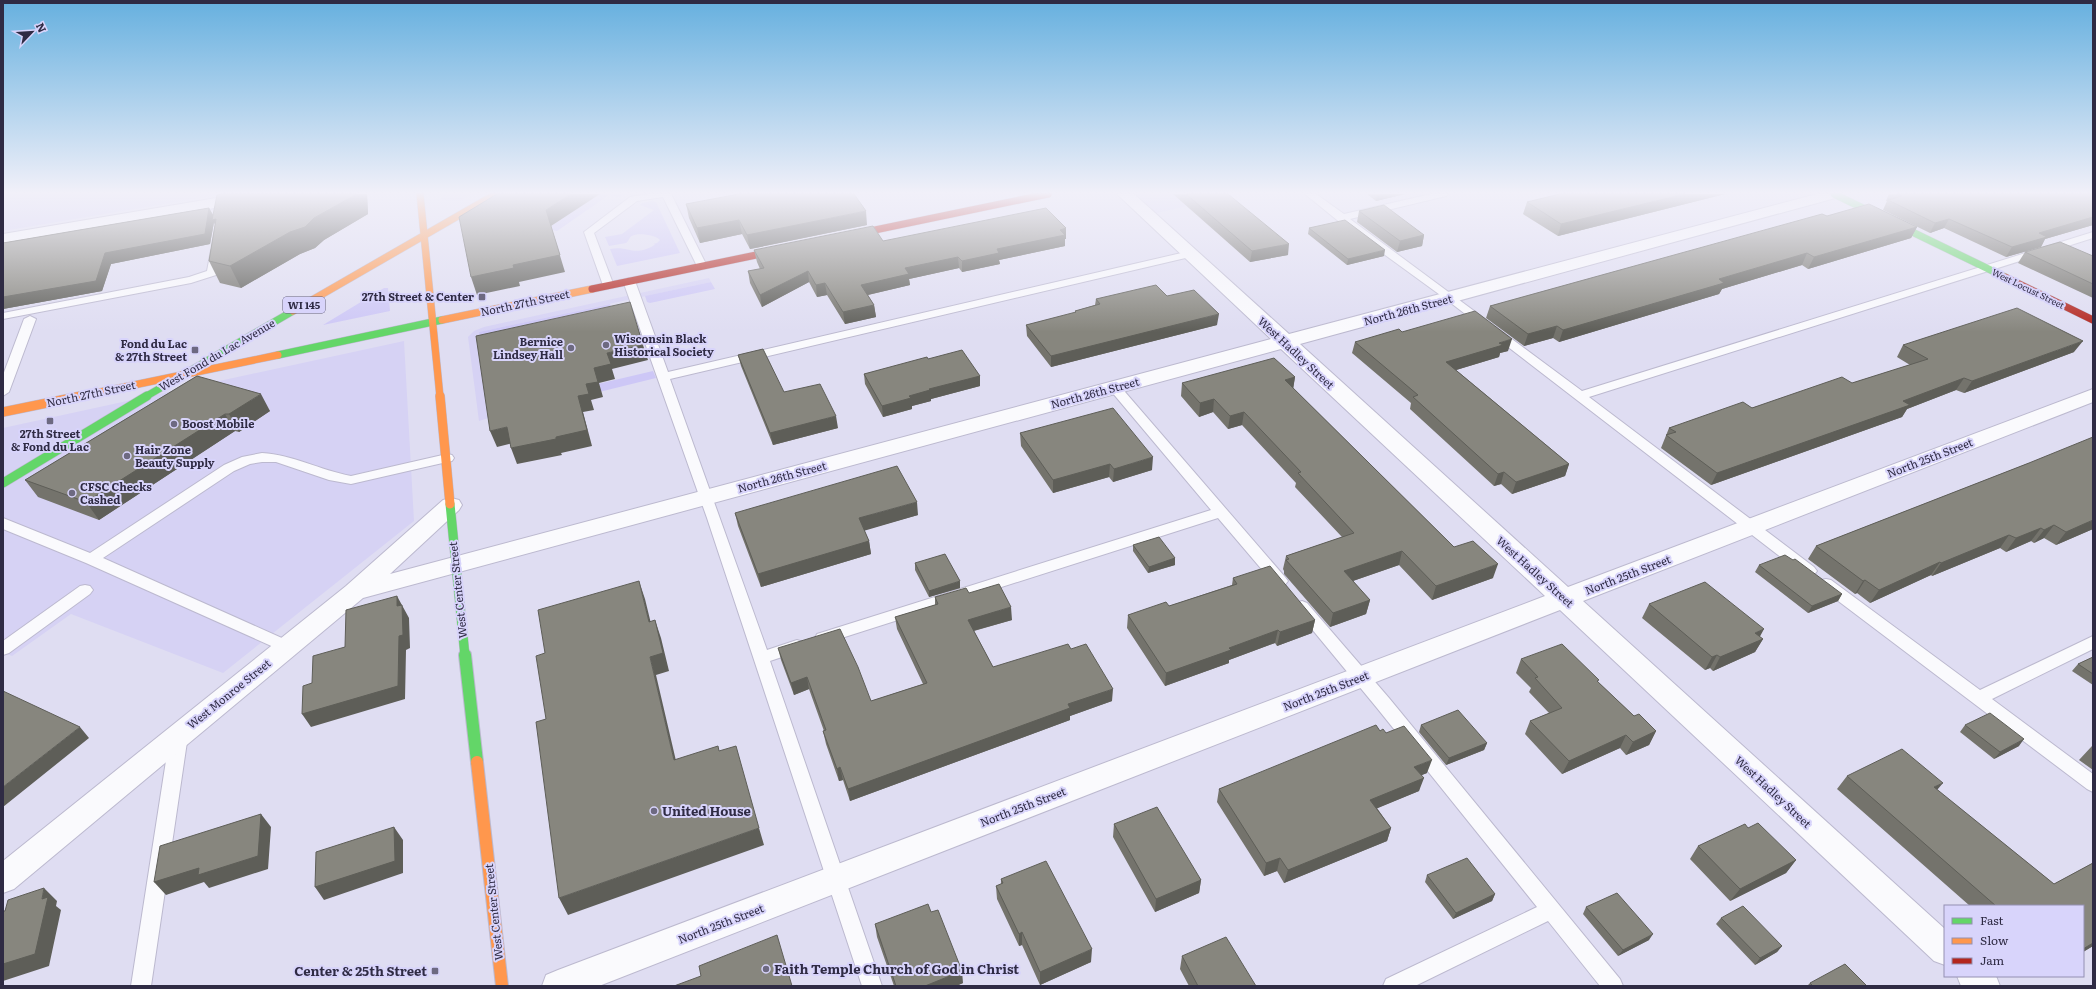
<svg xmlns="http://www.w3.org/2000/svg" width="2096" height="989" font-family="Literata,serif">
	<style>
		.built { fill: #d6d2f4 }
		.green { fill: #cdc7f6 }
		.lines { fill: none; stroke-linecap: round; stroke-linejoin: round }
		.lane-casing { stroke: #bcb9cf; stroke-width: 2 }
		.street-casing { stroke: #bcb9cf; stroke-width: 2 }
		.fast-far2-casing { stroke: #bcb9cf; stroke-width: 8 }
		.fast-far1-casing { stroke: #bcb9cf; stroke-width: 10 }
		.fast-casing { stroke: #bcb9cf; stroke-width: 14 }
		.slow-far2-casing { stroke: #bcb9cf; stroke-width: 8 }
		.slow-far1-casing { stroke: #bcb9cf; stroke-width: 10 }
		.slow-casing { stroke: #bcb9cf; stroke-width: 14 }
		.jam-casing { stroke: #bcb9cf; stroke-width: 8 }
		.lane { fill: #fafafd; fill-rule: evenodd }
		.street { fill: #fafafd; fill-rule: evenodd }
		.fast-far2 { stroke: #63d668; stroke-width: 7 }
		.fast-far1 { stroke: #63d668; stroke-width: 9 }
		.fast { stroke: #63d668; stroke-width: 12 }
		.slow-far2 { stroke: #ff974d; stroke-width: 7 }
		.slow-far1 { stroke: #ff974d; stroke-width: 9 }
		.slow { stroke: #ff974d; stroke-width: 12 }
		.jam { stroke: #b3261e; stroke-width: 7 }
		.wall { fill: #74736c }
		.shaded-wall { fill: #5e5e58 }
		.building { fill: #87867e; stroke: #5e5e58 }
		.poi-dot { fill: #6d6981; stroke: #d8d4fb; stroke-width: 1.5 }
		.labels { text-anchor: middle; stroke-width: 4; stroke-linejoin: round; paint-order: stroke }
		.far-street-label { font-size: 9px; fill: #2f2b44; stroke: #d8d4fb }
		.shield { fill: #d8d4fb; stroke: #625e7b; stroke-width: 1 }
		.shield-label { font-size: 10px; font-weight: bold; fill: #2f2b44 }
		.poi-label { font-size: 11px; font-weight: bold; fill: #2f2b44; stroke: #d8d4fb; text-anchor: start }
		.street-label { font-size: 11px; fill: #2f2b44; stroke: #d8d4fb }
		.near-poi-label { font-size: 13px; font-weight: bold; fill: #2f2b44; stroke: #d8d4fb; text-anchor: start }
	</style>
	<rect width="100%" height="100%" fill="#dfddf2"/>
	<path class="built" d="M3,194H224L3,231Z
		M441,194H471L460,201L442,200Z
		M1125,194H1240L1148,215Z
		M709,278L711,282L479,332L492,417L479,421L468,337L474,331L484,327Z
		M404,341L414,521L223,673L71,614L12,656L3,652V428Z"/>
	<path class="green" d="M597,194H625L619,197L609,195L557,231L547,229Z
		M652,201L656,202L680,253L617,266L610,249C628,245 633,257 653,246L655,244H653L657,243L660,240C657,235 637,232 632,236C629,237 629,241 626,243L609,246L605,237L622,234L654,210L640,205L642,203Z
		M711,282L715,289L650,303L647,302L645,296Z
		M384,288H388L390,311L323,325Z
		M610,304L616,322L482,351L479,332Z
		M653,371L656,378L587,395H551Z"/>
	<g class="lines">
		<defs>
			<path id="lane" d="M648,194H671L707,266L702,269L697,266L663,197L637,201L594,233L614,286L612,288H604L584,232L630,197Z
				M1305,194H1316L1344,214L1431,194H1448L1446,196L1350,219L1582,391L2093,232V238L1589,397L1814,567L1817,571L1814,575L1809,576L1804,575L1447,300L1337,220Z
				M216,247L221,250L216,275L191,283L3,319V313L189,277L207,271L211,250Z
				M1190,251L1194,252L1195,254L1194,256L670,379L767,650L797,640L803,642L805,646L803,650L770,661L882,986H862L707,518L623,281L629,278L635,281L668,372Z
				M30,316L36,319L9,392L3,396V375L24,319Z
				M1115,384L1119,385L1285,577L1288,581L1285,585L1280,586L1275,585L1218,518L829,642L823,644L817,642L815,638L817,634L1211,510L1111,391L1109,388Z
				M262,453C293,455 320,470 351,476L447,454L452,455L454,458L452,461L447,462L351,484L329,480L276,462H262L250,464L234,471L103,558L293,643L295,647L293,651L287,653L86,563L3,529V518L90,553L224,465L242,457Z
				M1826,579L1831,580L1980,690L2093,636V649L1992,699L2093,774V792L2087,789L1821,588L1818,584L1821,580Z
				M85,585L90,586L93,590L90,594L9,653L3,655V641L80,586Z
				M1302,601L1307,603L1389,698L1620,979L1623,986H1600L1548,921L1415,986H1383L1386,979L1537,907L1377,708L1297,611L1294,607L1297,603Z
				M179,728L185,730L188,735L151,986H131L170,735L173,730Z"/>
			<path id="street" d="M240,194H275L272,197L267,199L3,244V234Z
				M1117,194H1134L1289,334L1817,194H1842L1839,197L1300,344L1568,587L2093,389V402L1583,601L1945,929V965L1934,961L1560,610L599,986H542L546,975L558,970L1545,596L1281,349L363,598L14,889L3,893V861L346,586L443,500L451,498L459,500L462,505L459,510L390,574L1271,339Z
				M1957,976H1996L2000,986H1961Z"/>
			<path id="fast-far2" d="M1834,194L2005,277
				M278,355L442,320
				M145,397L293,311"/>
			<path id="fast-far1" d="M3,483L147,396
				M450,504L465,656"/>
			<path id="fast" d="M465,655L477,762"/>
			<path id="slow-far2" d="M420,194L440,397
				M293,311L496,194
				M442,320L592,289
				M76,397L278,355"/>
			<path id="slow-far1" d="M440,396L450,504
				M3,412L81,396"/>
			<path id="slow" d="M477,762L502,986"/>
			<path id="jam" d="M846,236L1048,194
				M2005,277L2093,320
				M592,289L785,249"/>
		</defs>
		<use href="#lane" class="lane-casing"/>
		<use href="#street" class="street-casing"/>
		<use href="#fast-far2" class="fast-far2-casing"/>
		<use href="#fast-far1" class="fast-far1-casing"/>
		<use href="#fast" class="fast-casing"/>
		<use href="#slow-far2" class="slow-far2-casing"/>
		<use href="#slow-far1" class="slow-far1-casing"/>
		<use href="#slow" class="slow-casing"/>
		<use href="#jam" class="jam-casing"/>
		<use href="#lane" class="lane"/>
		<use href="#street" class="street"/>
		<use href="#fast-far2" class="fast-far2"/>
		<use href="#fast-far1" class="fast-far1"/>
		<use href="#fast" class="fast"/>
		<use href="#slow-far2" class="slow-far2"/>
		<use href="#slow-far1" class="slow-far1"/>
		<use href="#slow" class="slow"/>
		<use href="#jam" class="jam"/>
	</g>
	<path class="wall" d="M221,194H367L368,214L324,240L315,248L300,254L241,288L220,283L209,261L215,225L214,222L210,244L111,264L102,291L3,309V243L209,208L213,216Z
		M1173,194H1228L1288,255L1250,262Z
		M1367,194H1405L1376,201Z
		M1725,194L1558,236L1523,214L1527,202Z
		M1889,194H2093V225L2045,239L2041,247L2006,257L1944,228L1930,233L1883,210L1887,201H1886Z
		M686,204L867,225L750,249L742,234L700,243L689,218Z
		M1359,211L1424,235L1422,246L1397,252L1357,222Z
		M1827,216L1917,227L1911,238L1808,269L1802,265L1722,289L1719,294L1559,342L1553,338L1524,346L1486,318L1490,306Z
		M1066,228V239H1065V246L999,260L1000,264L962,272L959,268L909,279L910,285L868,295L874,305L876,317L845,324L827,295L817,297L809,282L762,307L750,283L748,271L760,269L757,262L754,250Z
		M1309,228L1384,256L1347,265L1308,234Z
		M2025,252L2093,256V298L2018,263Z
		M1167,296L1217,325L1051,367L1027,336L1026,325L1075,313V311L1095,305L1096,299Z
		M1402,332L1508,351L1500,353L1499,357L1456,370L1569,464L1565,476L1512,494L1501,484L1494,486L1410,409L1411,403L1352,353L1355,342Z
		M1903,345L2074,352L1964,393L1956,390L1907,409L1902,417L1711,485L1661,448L1669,428L1852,383L1910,365L1897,357Z
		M738,355L784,392L838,428L773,445L741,366Z
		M928,359L980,376V386L931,399V401L912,406V409L883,417L865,384L864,374Z
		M197,376L270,411L239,432L235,431L99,520L38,497L25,480Z
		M1295,377L1293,388L1454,547L1493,578L1432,600L1399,565L1353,581L1370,600L1366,614L1330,627L1284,574V571L1283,569L1286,556L1342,537L1295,487L1296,483L1242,425L1228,429L1213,412L1199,417L1181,396L1182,383Z
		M1020,433L1152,470L1113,482L1109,477L1053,493L1021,446Z
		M2029,463L2093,529L2056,545L2044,538L2034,543L2031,541L2006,552L2000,548L1932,576L1931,575L1870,603L1857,593L1855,594L1808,559L1816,546Z
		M735,513L918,515L864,530L869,541L871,554L761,587L738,526Z
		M1133,545L1175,558V565L1148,573L1133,551Z
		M915,563L960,588L929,597L915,570Z
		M1759,565L1842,594L1838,601L1808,613L1755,572Z
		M1233,578L1315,620L1312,633L1277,646L1275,643L1229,660V663L1165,686L1127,628L1128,615L1169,606L1232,585Z
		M969,593L1012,620L974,631L993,667L1071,649L1112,701L1070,716V720L850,801L843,780L839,781L826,744L823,731H824L809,689L794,695L781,660L778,648L871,701L923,684L897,629L895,617L935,605V597Z
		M1649,604L1760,637L1763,639L1755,652L1713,671L1710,668L1705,670L1642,618Z
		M2093,657V685L2072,671L2078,664Z
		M1521,659L1598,682L1634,716L1656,731L1649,745L1626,755L1620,748L1562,774L1525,734L1530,721L1549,713L1529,692L1531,688L1516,673Z
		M1421,725L1487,743L1484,750L1446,765L1419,732Z
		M1965,725L2019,746L1994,759L1960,732Z
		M1380,731L1386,733L1427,773L1421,775L1419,791L1377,808L1391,828L1387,841L1284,883L1277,871L1264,876L1217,802L1219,789Z
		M2092,746H2093V770L2079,760Z
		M1847,776L1937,790L2054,884L2093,863V946L2083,952V906H1970L1837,789Z
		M1114,824L1201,880L1199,893L1155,912L1113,837Z
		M1748,828L1796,860L1786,873L1730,901L1690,859L1698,846Z
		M1427,875L1495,894L1492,901L1453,919L1425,882Z
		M1001,879L1091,962L1040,985L1022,945L1019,946L997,899L996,886L1001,884Z
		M1586,907L1649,940L1618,956L1583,914Z
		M1721,918L1782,946L1777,952L1755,965L1716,924Z
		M875,924L963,983L956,986H894L877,937Z
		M1182,956L1256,986H1189L1180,969Z
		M1810,983L1813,986H1807Z"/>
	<path class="shaded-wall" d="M357,194H367L368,214L324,240L315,248L300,254L241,288L230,266Z
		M571,194H600L551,226L565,272L519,282L520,286L477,295L471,277L513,265L546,210Z
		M1382,194H1405L1376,201L1377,195Z
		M1685,194H1725L1558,236L1561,224Z
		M209,208L215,218L216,219L223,241L214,222L210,244L111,264L102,291L3,309V297Z
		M866,211L867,225L750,249L747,235Z
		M2093,217V225L2045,239L2041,247L2006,257L2012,247L2039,233Z
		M1949,219L1944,228L1930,233L1935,223Z
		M739,220L742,234L700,243L697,228Z
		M1917,227L1911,238L1808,269L1814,257Z
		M1066,228V239H1065V246L999,260L1000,264L962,272V261L997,249L1060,230Z
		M1424,235L1422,246L1397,252L1400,241Z
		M1289,244L1288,255L1250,262L1252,251Z
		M1385,250L1384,256L1347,265L1348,259Z
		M1807,253L1802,265L1722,289L1719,294L1559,342L1563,330L1719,279Z
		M958,257L959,268L909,279L910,285L863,296L861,285L905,268Z
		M808,271L809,282L762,307L760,295Z
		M825,283L827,295L817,297L816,285Z
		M874,305L876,317L845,324L843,312Z
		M1219,314L1217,325L1051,367V356Z
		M1557,326L1553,338L1524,346L1528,334Z
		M1512,339L1508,351L1500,353L1499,357L1443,374L1446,362L1499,343Z
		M2083,341L2074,352L1964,393L1972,381Z
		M643,345L648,360L612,369L615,379L599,383L603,397L591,400L594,410L583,412L592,446L561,453L562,455L517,464L511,448L556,437L578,396L586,384L594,368L607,353Z
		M980,376V386L931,399V401L912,406V409L883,417L882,406L929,389Z
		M1295,377L1293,390L1285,380Z
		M1964,378L1956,390L1907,409L1902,417L1711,485L1717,473L1903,401Z
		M261,394L270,411L239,432L229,414Z
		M1214,399L1213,412L1199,417L1200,403Z
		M1244,412L1242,425L1228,429L1230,416Z
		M225,414L235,431L99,520L86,502Z
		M836,416L838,428L773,445L770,433Z
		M507,427L513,443L497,447L490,431Z
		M1153,457L1152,470L1113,482L1114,469Z
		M1110,464L1109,477L1053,493V480Z
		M1569,464L1565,476L1512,494L1516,482Z
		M1504,472L1501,484L1494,486L1498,474Z
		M917,502L918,515L860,532L859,518Z
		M2093,520V529L2056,545L2066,532Z
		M2054,525L2044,538L2034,543L2044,530Z
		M2041,528L2031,541L2006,552L2016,538Z
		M2009,535L2000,548L1932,576L1941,563Z
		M869,541L871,554L761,587L758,574Z
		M1402,551L1399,565L1341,585L1344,571Z
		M1175,558V565L1148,573L1149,567Z
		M1940,562L1931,575L1870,603L1879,590Z
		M1498,564L1493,578L1432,600L1436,586Z
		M1865,580L1857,593L1855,594L1863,581Z
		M639,581L645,599L655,640L649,622Z
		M960,581V588L929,597V591Z
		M1842,594L1838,601L1808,613L1812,606Z
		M397,596L409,618L410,648L406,650L405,699L311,727L302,714L397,606Z
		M1370,600L1366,614L1330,627L1333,613Z
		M1011,607L1012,620L969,632L968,620Z
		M655,620L661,638L669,671L656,675L680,778L674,760L650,657Z
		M1315,620L1312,633L1277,646L1280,632Z
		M1764,629L1757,642L1763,639L1755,652L1713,671L1720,657L1755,633Z
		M1278,630L1275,643L1229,660V663L1165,686L1166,673L1229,648Z
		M1717,655L1710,668L1705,670L1712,657Z
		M807,677L809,689L794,695L791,683Z
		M1113,689L1112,701L1070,716V720L850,801L848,789L1068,704Z
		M80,727L89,738L3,807V787Z
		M1656,731L1649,745L1626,755L1633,742Z
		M1626,735L1620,748L1562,774L1569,761Z
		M2024,739L2019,746L1994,759L2000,752Z
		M1487,743L1484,750L1446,765L1449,758Z
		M1432,760L1427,773L1410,780L1414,767Z
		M840,767L843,780L839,781L837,769Z
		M1424,778L1419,791L1366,813L1370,800Z
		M1943,783L1932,796L1934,787Z
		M261,814L271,827L268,869L209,888L204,882L166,895L154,882Z
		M394,827L403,840V873L324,900L315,887Z
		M759,828L764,845L568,915L559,898Z
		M1391,828L1387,841L1284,883L1288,870Z
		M1280,858L1277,871L1264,876L1266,863Z
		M1796,860L1786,873L1730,901L1740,889Z
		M1201,880L1199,893L1155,912L1156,899Z
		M44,888L57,901L56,906L61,910L49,966L3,981V964L42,899Z
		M1495,894L1492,901L1453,919L1456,913Z
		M1022,932V945L1019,946V934Z
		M1653,934L1649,940L1618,956L1623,950Z
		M2093,943V946L2083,952V949Z
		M1782,946L1777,952L1755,965L1760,958Z
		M1092,949L1091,962L1040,985V972Z
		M962,971L963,983L956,986H925Z"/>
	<path class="building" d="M221,194H357L314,218L305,227L290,232L230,266L209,261L216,219L212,220L217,195Z
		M497,194H571L546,210L560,255L513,265L514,268L471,277L459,217Z
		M739,194H854L866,211L747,235L739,220L697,228L686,204Z
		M1186,194H1228L1289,244L1252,251Z
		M1560,194H1685L1561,224L1527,202Z
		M1897,194H2093V217L2039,233L2047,237L2012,247L1949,219L1935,223L1888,200L1902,196Z
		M1869,204L1917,227L1814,257L1807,253L1719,279L1724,283L1563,330L1557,326L1528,334L1490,306L1822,214L1827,216Z
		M1384,205L1424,235L1400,241L1359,211Z
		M209,208L205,234L105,253L96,281L3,297V243Z
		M1046,208L1066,228L1060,230L1065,235L997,249L999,253L962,261L958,257L905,268L909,274L861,285L874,305L843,312L825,283L816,285L808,271L760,295L748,271L764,268L754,250L873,226L883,241Z
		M1345,220L1385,250L1348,259L1309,228Z
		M2060,242L2093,256V284L2025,252Z
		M1156,285L1167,296L1194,290L1219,314L1051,356L1026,325L1076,312L1075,311L1100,304L1096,299Z
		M630,302L643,345L607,353L611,364L594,368L598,382L586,384L589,394L578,396L587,430L556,437V439L511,448L507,427L490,431L476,336Z
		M2017,308L2083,341L1972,381L1964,378L1903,401L1910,405L1717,473L1666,435L1676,432L1669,428L1743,402L1752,408L1842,377L1852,383L1928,359L1903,345Z
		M1475,311L1512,339L1499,343L1503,345L1446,362L1569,464L1516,482L1504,472L1498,474L1413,397L1418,395L1355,342L1399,329L1402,332Z
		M763,349L784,392L820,384L836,416L770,433L738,355Z
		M962,350L980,376L929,389L930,390L909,396L911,398L882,406L864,374L927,357L928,359Z
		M1274,358L1295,377L1285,380L1454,547L1473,541L1498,564L1436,586L1402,551L1344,571L1370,600L1333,613L1286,560L1289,559L1286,556L1354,533L1298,473L1301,472L1244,412L1230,416L1214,399L1200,403L1182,383Z
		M197,376L261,394L229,414H225L86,502L25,480Z
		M1113,408L1153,457L1114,469L1110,464L1053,480L1020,433Z
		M2093,437V520L2066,532L2054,525L2044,530L2041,528L2016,538L2009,535L1941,563L1940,562L1879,590L1865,580L1863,581L1816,546L2029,463Z
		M897,466L917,502L859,518L869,541L758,574L735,513Z
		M1159,537L1175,558L1149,567L1133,545Z
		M945,554L960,581L929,591L915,563Z
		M1785,555L1793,560L1795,559L1842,594L1812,606L1759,565Z
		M1270,566L1315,620L1280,632L1278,630L1229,648L1231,650L1166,673L1128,615L1166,602L1169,606L1237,584L1233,578Z
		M639,581L649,622L655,620L663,653L650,657L674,760L718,746L719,751L736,746L759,828L559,898L536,722L546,719L536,656L545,653L538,610Z
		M1705,582L1764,629L1755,633L1763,639L1720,657L1717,655L1712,657L1649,604Z
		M999,584L1011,607L968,620L993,667L1068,644L1071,649L1086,644L1113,689L1068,704L1070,708L848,789L840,767L837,769L823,731L826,730L807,677L791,683L778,648L840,629L858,667L871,701L927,683L895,617L938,604L935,597L966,588L969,593Z
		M397,596V606L402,605L403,635L399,636L398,686L302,714L303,686L312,683L313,656L345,647L346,610Z
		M1562,644L1599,680L1597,681L1634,716L1639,714L1656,731L1633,742L1626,735L1569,761L1530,721L1562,708L1535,678L1538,677L1521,659Z
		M2093,657V674L2078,664Z
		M3,691L80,727L3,787Z
		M1458,710L1487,743L1449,758L1421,725Z
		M1990,713L2024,739L2000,752L1965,725Z
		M1376,725L1380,731L1383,729L1386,733L1404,726L1432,760L1414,767L1424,778L1370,800L1391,828L1288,870L1280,858L1266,863L1219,789Z
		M1902,749L1943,783L1934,787L2054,884L2093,863V943L2083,949V906H1996L1847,776Z
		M1157,807L1201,880L1156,899L1114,824Z
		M261,814L258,856L198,875L199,868L154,882L160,846Z
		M1758,823L1796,860L1740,889L1698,846L1745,824L1748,828Z
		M394,827L395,861L315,887L316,852Z
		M1467,858L1495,894L1456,913L1427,875Z
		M1046,861L1092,949L1040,972L1022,932L1019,934L996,886L1003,883L1001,879Z
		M44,888L42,899L48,897L35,954L3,964V911H5L8,900Z
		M1617,893L1653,934L1623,950L1586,907Z
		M928,904L931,912L938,910L962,971L925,986H896L875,924Z
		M1743,906L1782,946L1760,958L1721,918Z
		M777,935L792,986H674L701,976L699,966Z
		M1226,937L1256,986H1198L1182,956Z
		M1845,964L1867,986H1813L1810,983Z"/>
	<linearGradient id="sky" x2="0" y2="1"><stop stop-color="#66b0df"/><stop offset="0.58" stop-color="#f1f0f9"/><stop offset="1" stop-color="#f1f0f9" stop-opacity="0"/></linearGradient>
	<rect width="2096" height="332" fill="url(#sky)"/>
	<g class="poi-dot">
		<rect x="478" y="293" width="8" height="8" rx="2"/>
		<circle cx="606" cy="345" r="4"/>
		<circle cx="571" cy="348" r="4"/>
		<rect x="191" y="346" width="8" height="8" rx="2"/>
		<rect x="46" y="417" width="8" height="8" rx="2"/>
		<circle cx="174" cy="424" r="4"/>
		<circle cx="127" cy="456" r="4"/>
		<circle cx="72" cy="493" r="4"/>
		<circle cx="654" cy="811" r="4"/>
		<circle cx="766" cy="969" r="4"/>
		<rect x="431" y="967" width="8" height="8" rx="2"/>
	</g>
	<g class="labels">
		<g class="far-street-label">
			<text transform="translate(2028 289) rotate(26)" y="3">West Locust Street</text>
		</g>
		<rect class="shield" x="283" y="297" width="42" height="16" rx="3"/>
		<g class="shield-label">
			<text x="304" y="309">WI 145</text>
		</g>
		<g class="poi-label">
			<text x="474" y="301" text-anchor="end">27th Street &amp; Center</text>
			<text x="614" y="343">Wisconsin Black<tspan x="614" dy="13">Historical Society</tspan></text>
			<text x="563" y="346" text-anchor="end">Bernice<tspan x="563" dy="13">Lindsey Hall</tspan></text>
			<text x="187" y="348" text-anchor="end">Fond du Lac<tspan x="187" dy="13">&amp; 27th Street</tspan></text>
			<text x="182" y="428">Boost Mobile</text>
			<text x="50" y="438" text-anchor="middle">27th Street<tspan x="50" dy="13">&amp; Fond du Lac</tspan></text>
			<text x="135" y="454">Hair Zone<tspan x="135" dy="13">Beauty Supply</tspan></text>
			<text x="80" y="491">CFSC Checks<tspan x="80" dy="13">Cashed</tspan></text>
		</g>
		<g class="street-label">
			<text transform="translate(525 303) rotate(-12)" y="4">North 27th Street</text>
			<text transform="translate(1408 310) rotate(-15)" y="4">North 26th Street</text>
			<text transform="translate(1296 353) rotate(43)" y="4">West Hadley Street</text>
			<text transform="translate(217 355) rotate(-30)" y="4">West Fond du Lac Avenue</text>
			<text transform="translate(1095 393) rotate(-15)" y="4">North 26th Street</text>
			<text transform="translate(91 394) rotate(-12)" y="4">North 27th Street</text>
			<text transform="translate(1930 458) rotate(-21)" y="4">North 25th Street</text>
			<text transform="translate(782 477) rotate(-15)" y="4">North 26th Street</text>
			<text transform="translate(1535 572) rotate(42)" y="4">West Hadley Street</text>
			<text transform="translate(1628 575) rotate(-21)" y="4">North 25th Street</text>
			<text transform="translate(458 590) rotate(-96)" y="4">West Center Street</text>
			<text transform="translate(1326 691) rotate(-21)" y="4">North 25th Street</text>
			<text transform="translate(229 694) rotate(-39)" y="4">West Monroe Street</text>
			<text transform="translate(1773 792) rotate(43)" y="4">West Hadley Street</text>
			<text transform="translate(1023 807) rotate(-21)" y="4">North 25th Street</text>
			<text transform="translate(494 912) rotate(-96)" y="4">West Center Street</text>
			<text transform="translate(721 924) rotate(-21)" y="4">North 25th Street</text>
		</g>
		<g class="near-poi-label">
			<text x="662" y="816">United House</text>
			<text x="774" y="974">Faith Temple Church of God in Christ</text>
			<text x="427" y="976" text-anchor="end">Center &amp; 25th Street</text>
		</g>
	</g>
	<rect width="2096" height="989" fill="none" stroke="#2f2b44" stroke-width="8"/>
	<rect x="1944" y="905" width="140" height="72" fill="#d8d4fb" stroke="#9490b2"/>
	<rect x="1952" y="918" width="20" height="6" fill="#63d668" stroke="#9490b2"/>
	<text x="1980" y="925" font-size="12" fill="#2f2b44">Fast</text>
	<rect x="1952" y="938" width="20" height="6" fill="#ff974d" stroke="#9490b2"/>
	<text x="1980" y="945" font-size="12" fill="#2f2b44">Slow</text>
	<rect x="1952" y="958" width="20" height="6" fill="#b3261e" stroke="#9490b2"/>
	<text x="1980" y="965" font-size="12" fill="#2f2b44">Jam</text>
	<g transform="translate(32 32) rotate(65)" stroke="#d8d4fb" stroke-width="3" paint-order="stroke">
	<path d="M0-3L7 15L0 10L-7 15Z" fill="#2f2b44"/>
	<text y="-6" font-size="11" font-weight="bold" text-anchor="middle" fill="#2f2b44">N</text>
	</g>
</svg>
